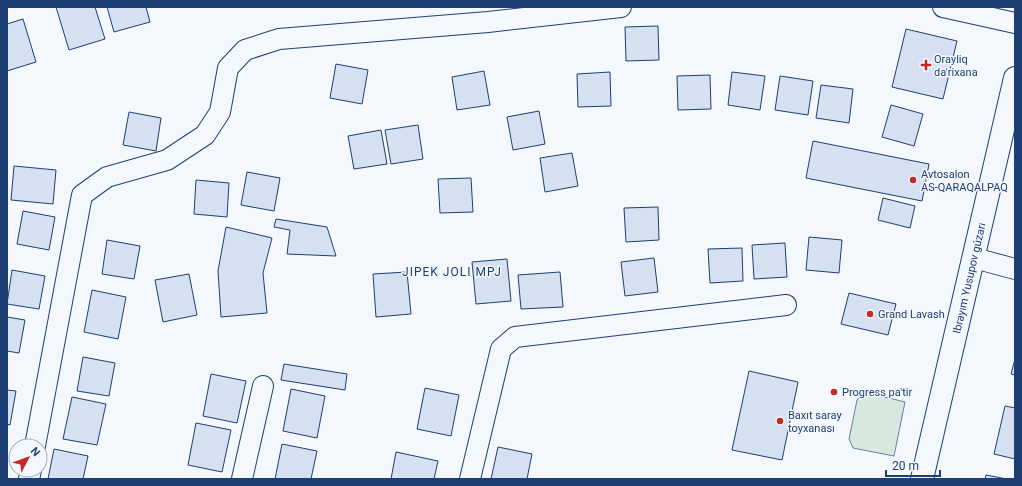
<svg xmlns="http://www.w3.org/2000/svg" width="1022" height="486" font-family="Roboto,sans-serif">
	<style>
		.green { fill: #d7e8df; stroke: #687fa3 }
		.building { fill: #d5e0f0; stroke: #1d3f73 }
		.lines { fill: none; stroke-linecap: round; stroke-linejoin: round }
		.minor-casing { stroke: #1d3f73; stroke-width: 22 }
		.major-casing { stroke: #1d3f73; stroke-width: 24 }
		.minor { stroke: #f4f7fb; stroke-width: 20 }
		.major { stroke: #f4f7fb; stroke-width: 22 }
		.poi-dot { fill: #c62828; stroke: #f4f7fb; stroke-width: 1.5 }
		.labels { text-anchor: middle; stroke-width: 3; stroke-linejoin: round; paint-order: stroke }
		.poi-label { font-size: 11px; fill: #1d3f73; stroke: #f4f7fb; text-anchor: start }
		.street-label { font-size: 11px; fill: #1d3f73; stroke: #f4f7fb }
		.neighbourhood-label { font-size: 12px; letter-spacing: 1px; fill: #1d3f73; stroke: #f4f7fb }
	</style>
	<rect width="100%" height="100%" fill="#f4f7fb"/>
	<path class="green" d="M864,392L905,402L894,456L853,448L849,439L857,400Z"/>
	<path class="building" d="M56,7H95L105,39L69,50Z
		M107,7H146L150,22L114,32Z
		M23,19L36,62L7,71V24Z
		M658,26L659,60L626,61L625,27Z
		M906,29L957,41L943,99L892,87Z
		M336,64L368,70L362,104L330,98Z
		M484,71L490,105L457,110L452,77Z
		M610,72L611,106L578,107L577,74Z
		M732,72L765,76L760,110L728,105Z
		M710,75L711,109L678,110L677,76Z
		M780,76L813,81L808,115L775,110Z
		M821,85L853,89L849,123L816,118Z
		M891,105L923,114L914,146L882,137Z
		M539,111L545,144L513,150L507,117Z
		M129,112L161,118L156,151L123,145Z
		M418,125L423,159L391,164L385,130Z
		M381,130L387,164L354,169L348,136Z
		M813,141L929,164L922,201L806,178Z
		M572,153L578,186L545,192L540,158Z
		M14,166L56,170L53,204L11,200Z
		M247,172L280,178L274,211L241,205Z
		M471,178L473,212L440,213L438,179Z
		M196,180L229,183L227,217L194,214Z
		M883,198L915,206L910,228L878,220Z
		M658,207L659,240L626,242L624,208Z
		M23,211L55,217L49,250L17,244Z
		M276,219L327,227L336,256L287,254L290,230L274,227Z
		M226,227L272,238L263,273L267,313L221,317L218,271Z
		M809,237L842,240L839,273L806,270Z
		M107,240L140,246L134,279L102,274Z
		M785,243L787,277L754,279L752,245Z
		M742,248L743,281L710,283L708,249Z
		M654,258L658,292L625,296L621,262Z
		M507,259L511,301L476,304L472,262Z
		M12,270L45,276L39,309L7,304Z
		M407,272L411,314L376,317L373,274Z
		M560,272L563,307L521,309L518,275Z
		M189,274L197,315L163,322L155,280Z
		M92,290L126,297L118,339L84,332Z
		M849,293L896,304L888,335L841,324Z
		M7,317L25,320L19,353L7,351Z
		M83,357L115,363L109,396L77,391Z
		M1015,359V375L1011,374Z
		M284,364L347,374L345,390L281,380Z
		M749,371L798,382L782,460L732,450Z
		M211,374L246,381L237,423L203,416Z
		M425,388L459,395L451,436L417,429Z
		M291,389L325,396L317,438L283,431Z
		M7,390L16,391L10,425L7,424Z
		M72,397L106,404L97,445L63,439Z
		M1005,406L1015,408V459L994,454Z
		M196,423L231,430L222,472L188,465Z
		M282,444L317,451L311,479H275Z
		M498,447L532,454L527,479H491Z
		M54,449L88,456L83,479H48Z
		M396,452L438,461L434,479H391Z
		M986,475L1007,479H985Z"/>
	<g class="lines">
		<defs>
			<path id="minor" d="M943,7L1015,23
				M974,258L1015,269
				M35,446L82,195L107,177L167,160L205,135L220,112L228,68L245,50L279,39L488,22L621,7
				M29,479L31,470
				M242,479L263,386
				M470,479L501,349L515,337L786,305"/>
			<path id="major" d="M922,479L1015,78"/>
		</defs>
		<use href="#minor" class="minor-casing"/>
		<use href="#major" class="major-casing"/>
		<use href="#minor" class="minor"/>
		<use href="#major" class="major"/>
	</g>
	<g class="poi-dot">
		<path d="M924 59h4v4h4v4h-4v4h-4v-4h-4v-4h4z"/>
		<circle cx="913" cy="180" r="4"/>
		<circle cx="870" cy="314" r="4"/>
		<circle cx="834" cy="392" r="4"/>
		<circle cx="780" cy="421" r="4"/>
	</g>
	<g class="labels">
		<g class="poi-label">
			<text x="934" y="63">Orayliq<tspan x="934" dy="13">da'rixana</tspan></text>
			<text x="921" y="178">Avtosalon<tspan x="921" dy="13">AS-QARAQALPAQ</tspan></text>
			<text x="878" y="318">Grand Lavash</text>
			<text x="842" y="396">Progress pa'tir</text>
			<text x="788" y="419">Baxıt saray<tspan x="788" dy="13">toyxanası</tspan></text>
		</g>
		<g class="street-label">
			<text transform="translate(969 278) rotate(-77)" y="4">Ibrayım Yusupov gúzarı</text>
		</g>
		<g class="neighbourhood-label">
			<text x="452" y="276">JIPEK JOLI MPJ</text>
		</g>
	</g>
	<rect width="1022" height="486" fill="none" stroke="#1d3f73" stroke-width="16"/>
	<g transform="translate(28 458) rotate(49)"><circle r="19" fill="#f4f7fb" stroke="#9eadc5"/>
	<path d="M0-3L7 15L0 10L-7 15Z" fill="#c62828"/>
	<text y="-6" font-size="11" font-weight="bold" text-anchor="middle" fill="#1d3f73">N</text>
	</g>
	<path d="M886 470v6h54v-6" fill="none" stroke="#1d3f73" stroke-width="2"/>
	<text x="892" y="470" font-size="12" fill="#1d3f73" stroke="#f4f7fb" stroke-width="3" paint-order="stroke">20 m</text>
</svg>
